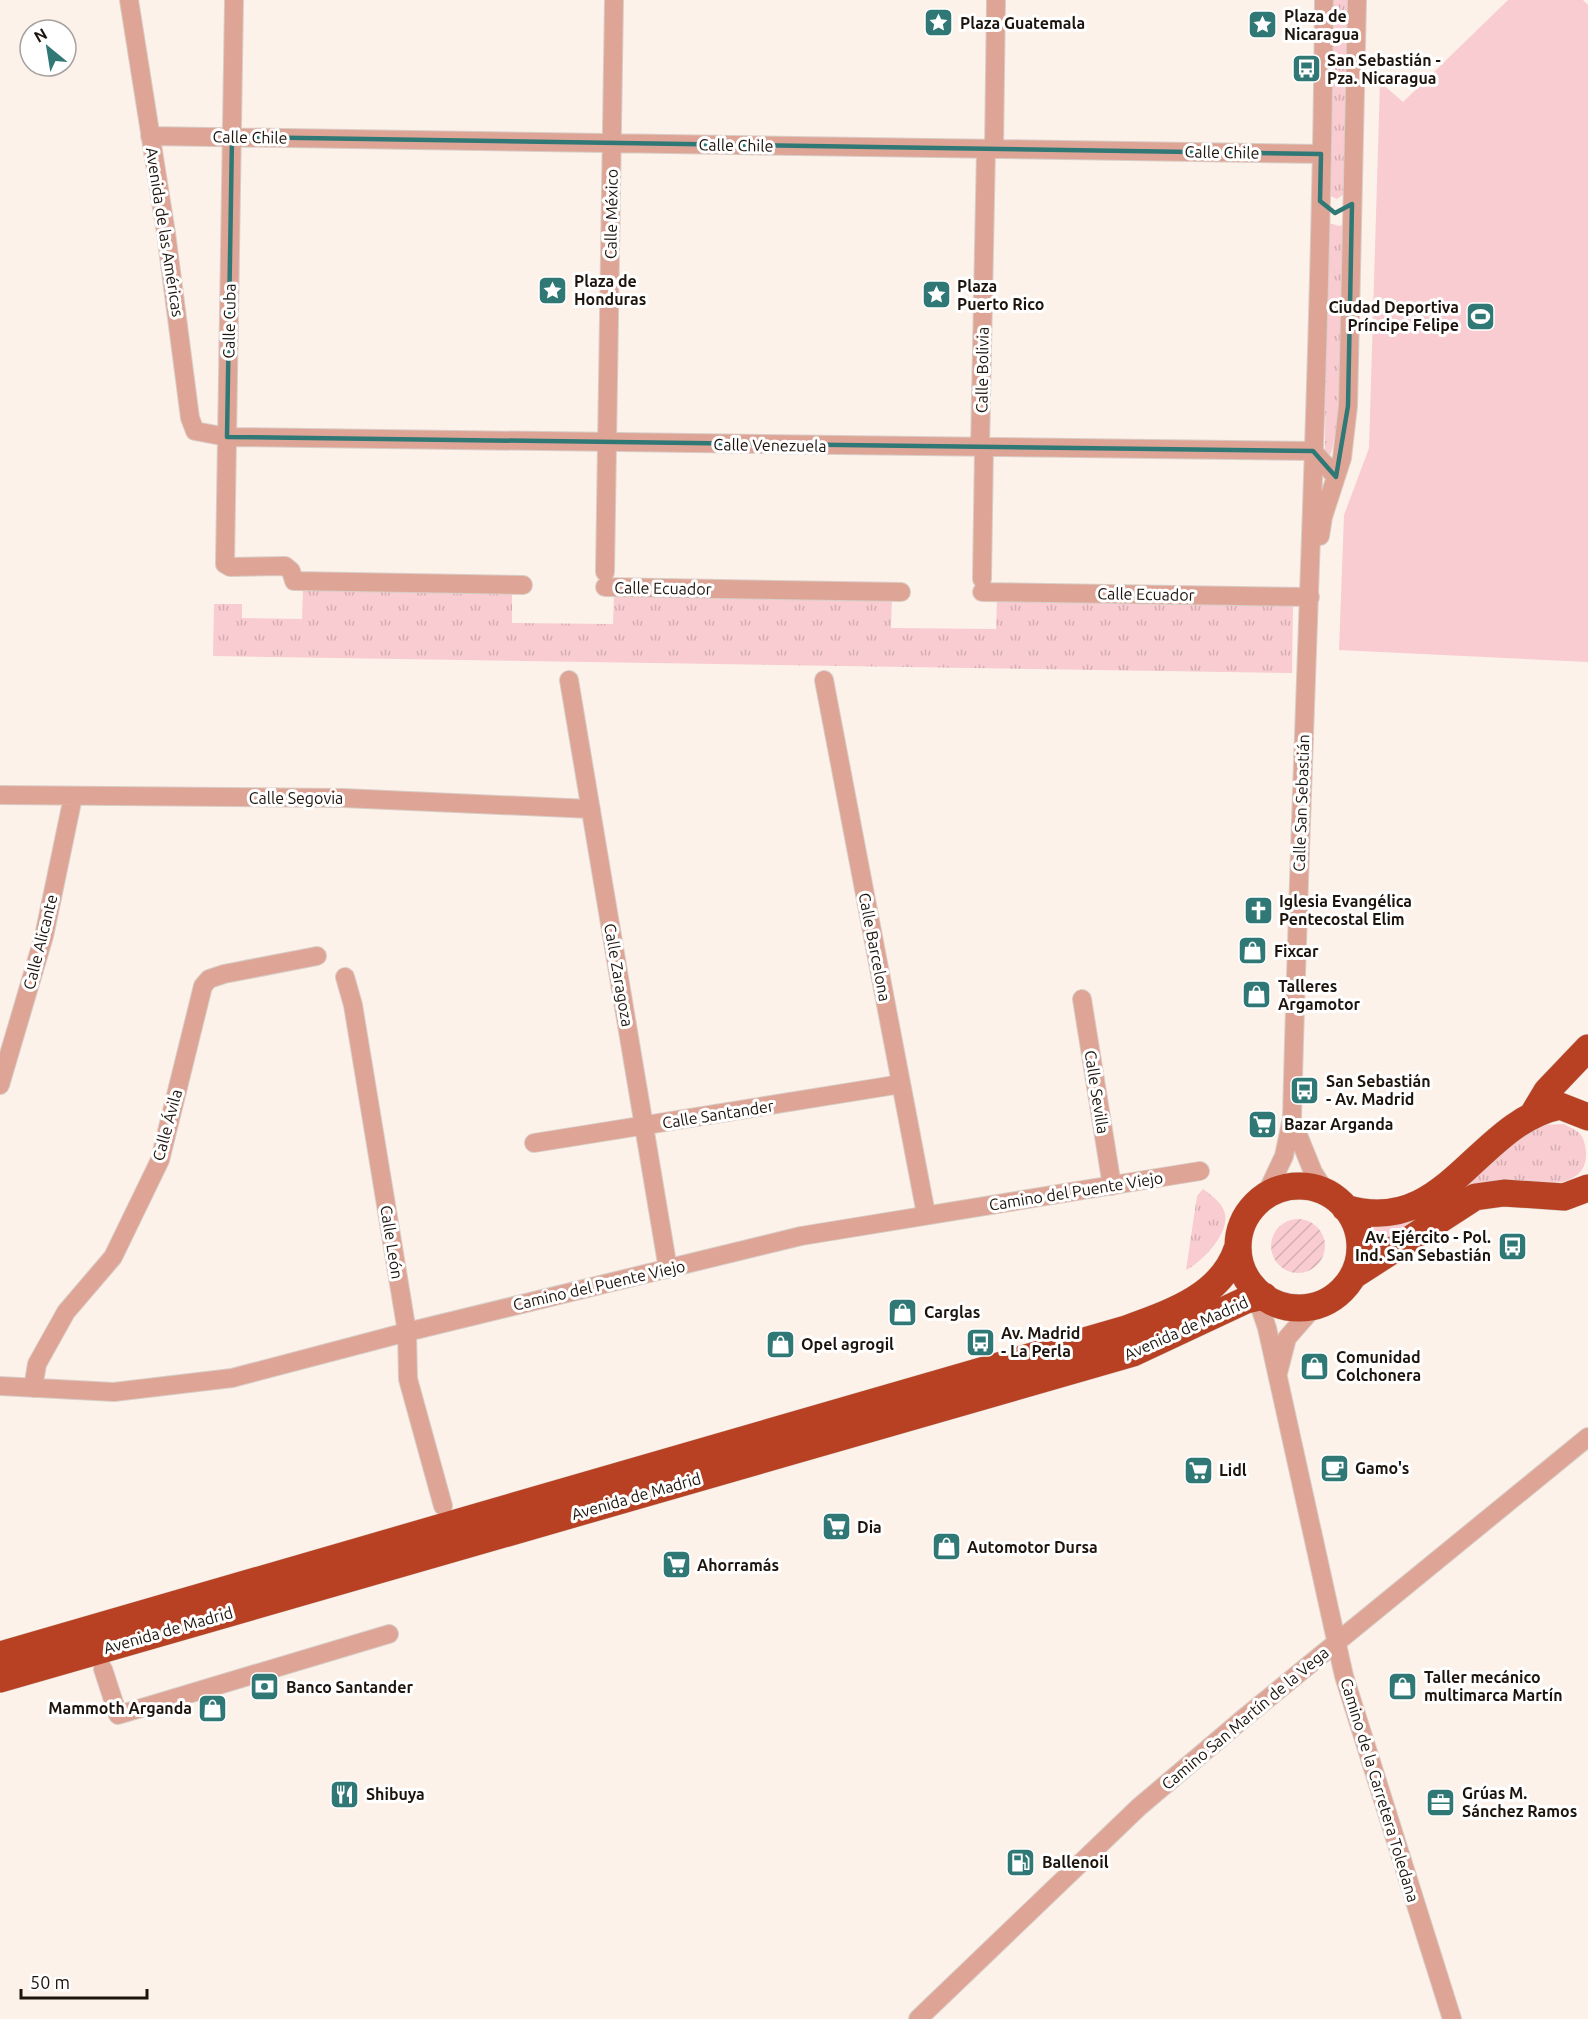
<svg xmlns="http://www.w3.org/2000/svg" width="1588" height="2019" font-family="Ubuntu,sans-serif">
	<style>
		.grass { fill: url(#grass-tufts) }
		.garden { fill: url(#garden-furrows) }
		.pitch { fill: #f8ccd1 }
		.lines { fill: none; stroke-linecap: round; stroke-linejoin: round }
		.minor-casing { stroke: #d8cec7; stroke-width: 20 }
		.highway-casing { stroke: #d8cec7; stroke-width: 28 }
		.minor { stroke: #dea596; stroke-width: 18 }
		.highway { stroke: #b74122; stroke-width: 27 }
		.marked { fill: none; stroke: #2f7875; stroke-width: 4.5; stroke-linejoin: round }
		.labels { text-anchor: middle; stroke-width: 6; stroke-linejoin: round; paint-order: stroke }
		.poi-label { font-size: 16px; font-weight: bold; fill: #1d140d; stroke: #fff; text-anchor: start }
		.street-label { font-size: 16px; fill: #1d140d; stroke: #fff }
	</style>
	<defs>
		<pattern id="grass-tufts" width="24" height="20" patternUnits="userSpaceOnUse" patternTransform="scale(1.5)"><rect width="24" height="20" fill="#f8ccd1"/><path d="M3 7l-1-3M5 7V3M7 7l1-3M15 17l-1-3M17 17v-4M19 17l1-3" fill="none" stroke="#d4aeb2"/></pattern>
		<pattern id="garden-furrows" width="10" height="10" patternUnits="userSpaceOnUse" patternTransform="scale(1.5)"><rect width="10" height="10" fill="#f8ccd1"/><path d="M-1 1l2-2M0 10L10 0M9 11l2-2" fill="none" stroke="#d4aeb2"/></pattern>
	</defs>
	<rect width="100%" height="100%" fill="#fcf2ea"/>
	<path class="grass" d="M1330,0H1353L1343,195L1337,199L1328,195Z
		M1326,222L1339,226L1345,224L1340,406L1332,450L1325,466Z
		M303,588L512,591V623L613,624L614,594L892,598L891,628L996,629L997,599L1293,604L1292,673L213,656L214,604H242V618L302,619Z
		M1564,1124C1569,1127 1577,1130 1581,1135C1584,1139 1586,1148 1586,1153C1587,1179 1562,1185 1541,1183L1377,1246L1373,1227L1398,1223L1418,1215L1511,1141L1541,1125Z
		M1203,1189C1212,1196 1222,1202 1225,1214C1229,1234 1202,1262 1186,1270L1197,1196Z"/>
	<path class="garden" d="M1271 1246a27 27 0 1 1 54 0a27 27 0 1 1-54 0Z"/>
	<path class="pitch" d="M1508,0H1583L1588,5V662L1339,650L1344,515L1369,448L1380,82L1403,102Z"/>
	<g class="lines">
		<defs>
			<path id="minor" d="M129,0L166,233L190,418L195,431L227,437L1313,451L1336,477
				M234,0L225,564L230,567L285,566L291,571L294,581L523,585
				M150,136L1321,154
				M994,149L996,0
				M980,448L986,149
				M1320,536L1323,517L1342,458L1348,406L1357,0
				M605,572L614,0
				M982,579L984,448
				M605,587L901,592
				M982,592L1310,597
				M569,680L668,1269
				M824,680L926,1214
				M0,795L343,798L591,809
				M345,977L353,1005L407,1332L408,1379L443,1506
				M1082,999L1112,1186
				M0,1085L44,936L73,797
				M1292,1120L1313,1172L1327,1194
				M534,1143L901,1084
				M1267,1192L1284,1156L1292,1118C1301,745 1321,373 1324,0
				M1254,1289L1267,1328L1344,1676L1452,2019
				M1278,1373L1287,1338L1315,1306
				M0,1386L114,1392L232,1378L407,1332L801,1236L1200,1171
				M33,1388L37,1364L66,1312L113,1257L160,1160L203,986L209,979L224,974L317,956
				M103,1669L118,1715L389,1634
				M918,2019L1139,1807L1244,1718L1588,1437"/>
			<path id="highway" d="M1532,1116L1547,1091L1588,1048
				M1238 1247a61 61 0 1 1 122 0a61 61 0 1 1-122 0Z
				M1345,1208C1446,1239 1476,1123 1560,1106L1588,1117
				M1356,1274L1475,1197L1504,1193L1564,1197L1588,1188
				M0,1655L1126,1329C1169,1313 1221,1297 1237,1249
				M0,1679L1133,1353L1246,1300L1264,1296"/>
		</defs>
		<use href="#minor" class="minor-casing"/>
		<use href="#highway" class="highway-casing"/>
		<use href="#minor" class="minor"/>
		<use href="#highway" class="highway"/>
	</g>
	<path class="marked" d="M232,137L1321,154L1320,201L1335,213L1352,204L1348,406L1336,477L1313,451L227,437Z"/>
	<defs>
		<symbol id="sight-square" viewBox="-11 -11 22 22"><rect x="-9" y="-9" width="18" height="18" rx="4" fill="#2f7875" stroke="#fff"/><path d="M0-6L1.8-2.2L6-1.7L2.9 1.2L3.7 5.4L0 3.3L-3.7 5.4L-2.9 1.2L-6-1.7L-1.8-2.2Z" fill="#fff"/></symbol>
		<symbol id="bus-square" viewBox="-11 -11 22 22"><rect x="-9" y="-9" width="18" height="18" rx="4" fill="#2f7875" stroke="#fff"/><path d="M-5-6H5V4H4V6H2V4H-2V6H-4V4H-5ZM-3.5-4V0h7V-4ZM-3.5 1.2v1.5H-2V1.2ZM2 1.2v1.5H3.5V1.2Z" fill="#fff"/></symbol>
		<symbol id="stadium-square" viewBox="-11 -11 22 22"><rect x="-9" y="-9" width="18" height="18" rx="4" fill="#2f7875" stroke="#fff"/><path d="M0-5a6.5 5 0 1 0 0 10a6.5 5 0 1 0 0-10ZM-3.5-1.8h7v3.6h-7Z" fill="#fff"/></symbol>
		<symbol id="church-square" viewBox="-11 -11 22 22"><rect x="-9" y="-9" width="18" height="18" rx="4" fill="#2f7875" stroke="#fff"/><path d="M-1.2-6h2.4v3.5h3.3v2.4h-3.3V6h-2.4V-.1h-3.3v-2.4h3.3Z" fill="#fff"/></symbol>
		<symbol id="shop-square" viewBox="-11 -11 22 22"><rect x="-9" y="-9" width="18" height="18" rx="4" fill="#2f7875" stroke="#fff"/><path d="M-5-2.5h2.3a2.7 3.5 0 0 1 5.4 0H5L5.5 6h-11ZM-1.5-2.5h3a1.5 2.3 0 0 0-3 0Z" fill="#fff"/></symbol>
		<symbol id="supermarket-square" viewBox="-11 -11 22 22"><rect x="-9" y="-9" width="18" height="18" rx="4" fill="#2f7875" stroke="#fff"/><path d="M-6-5.5h2.5l.6 2H6L4.5 2H-2.5L-4.4-4H-6ZM-1.5 3.2a1.3 1.3 0 1 0 .1 0ZM3 3.2a1.3 1.3 0 1 0 .1 0Z" fill="#fff"/></symbol>
		<symbol id="cafe-square" viewBox="-11 -11 22 22"><rect x="-9" y="-9" width="18" height="18" rx="4" fill="#2f7875" stroke="#fff"/><path d="M-5.5-4.5H6V0H3Q3 3.5 0 3.5H-2.5Q-5.5 3.5-5.5 0ZM3-3.2v2h1.7v-2ZM-6 4.5H4V6H-6Z" fill="#fff"/></symbol>
		<symbol id="bank-square" viewBox="-11 -11 22 22"><rect x="-9" y="-9" width="18" height="18" rx="4" fill="#2f7875" stroke="#fff"/><path d="M-6-4H6V4H-6ZM0-2.3a2.3 2.3 0 1 0 0 4.6a2.3 2.3 0 1 0 0-4.6Z" fill="#fff"/></symbol>
		<symbol id="restaurant-square" viewBox="-11 -11 22 22"><rect x="-9" y="-9" width="18" height="18" rx="4" fill="#2f7875" stroke="#fff"/><path d="M-5-6h1v4h1v-4h1v4h1v-4h1v5L-1.5 .5V6h-2V.5L-5-1ZM5-6V6H3V1.5H1.5Q1.5-4 5-6Z" fill="#fff"/></symbol>
		<symbol id="office-square" viewBox="-11 -11 22 22"><rect x="-9" y="-9" width="18" height="18" rx="4" fill="#2f7875" stroke="#fff"/><path d="M-6-3h4V-5.5h4V-3h4V5H-6ZM-1-4.5V-3h2v-1.5ZM-6 0V1H6V0Z" fill="#fff"/></symbol>
		<symbol id="fuel-square" viewBox="-11 -11 22 22"><rect x="-9" y="-9" width="18" height="18" rx="4" fill="#2f7875" stroke="#fff"/><path d="M-5.5-6h7V0h2V4h1.3V-2.5L3-4.5l.8-.8L6-3V5H2.5V1h-1V6h-7ZM-4.2-4.7v3.2H.2V-4.7Z" fill="#fff"/></symbol>
	</defs>
	<g fill-rule="evenodd">
		<use href="#sight-square" x="922" y="6" width="33" height="33"/>
		<use href="#sight-square" x="1246" y="8" width="33" height="33"/>
		<use href="#bus-square" x="1290" y="52" width="33" height="33"/>
		<use href="#sight-square" x="536" y="274" width="33" height="33"/>
		<use href="#sight-square" x="920" y="278" width="33" height="33"/>
		<use href="#stadium-square" x="1464" y="300" width="33" height="33"/>
		<use href="#church-square" x="1242" y="894" width="33" height="33"/>
		<use href="#shop-square" x="1236" y="934" width="33" height="33"/>
		<use href="#shop-square" x="1240" y="978" width="33" height="33"/>
		<use href="#bus-square" x="1288" y="1074" width="33" height="33"/>
		<use href="#supermarket-square" x="1246" y="1108" width="33" height="33"/>
		<use href="#bus-square" x="1496" y="1230" width="33" height="33"/>
		<use href="#shop-square" x="886" y="1296" width="33" height="33"/>
		<use href="#bus-square" x="964" y="1326" width="33" height="33"/>
		<use href="#shop-square" x="764" y="1328" width="33" height="33"/>
		<use href="#shop-square" x="1298" y="1350" width="33" height="33"/>
		<use href="#cafe-square" x="1318" y="1452" width="33" height="33"/>
		<use href="#supermarket-square" x="1182" y="1454" width="33" height="33"/>
		<use href="#supermarket-square" x="820" y="1510" width="33" height="33"/>
		<use href="#shop-square" x="930" y="1530" width="33" height="33"/>
		<use href="#supermarket-square" x="660" y="1548" width="33" height="33"/>
		<use href="#shop-square" x="1386" y="1670" width="33" height="33"/>
		<use href="#bank-square" x="248" y="1670" width="33" height="33"/>
		<use href="#shop-square" x="196" y="1692" width="33" height="33"/>
		<use href="#restaurant-square" x="328" y="1778" width="33" height="33"/>
		<use href="#office-square" x="1424" y="1786" width="33" height="33"/>
		<use href="#fuel-square" x="1004" y="1846" width="33" height="33"/>
	</g>
	<g class="labels">
		<g class="poi-label">
			<text x="1284" y="22">Plaza de<tspan x="1284" dy="18">Nicaragua</tspan></text>
			<text x="960" y="29">Plaza Guatemala</text>
			<text x="1327" y="66">San Sebastián -<tspan x="1327" dy="18">Pza. Nicaragua</tspan></text>
			<text x="574" y="287">Plaza de<tspan x="574" dy="18">Honduras</tspan></text>
			<text x="957" y="292">Plaza<tspan x="957" dy="18">Puerto Rico</tspan></text>
			<text x="1459" y="313" text-anchor="end">Ciudad Deportiva<tspan x="1459" dy="18">Príncipe Felipe</tspan></text>
			<text x="1279" y="907">Iglesia Evangélica<tspan x="1279" dy="18">Pentecostal Elim</tspan></text>
			<text x="1274" y="957">Fixcar</text>
			<text x="1278" y="992">Talleres<tspan x="1278" dy="18">Argamotor</tspan></text>
			<text x="1326" y="1087">San Sebastián<tspan x="1326" dy="18">- Av. Madrid</tspan></text>
			<text x="1284" y="1130">Bazar Arganda</text>
			<text x="1491" y="1243" text-anchor="end">Av. Ejército - Pol.<tspan x="1491" dy="18">Ind. San Sebastián</tspan></text>
			<text x="924" y="1318">Carglas</text>
			<text x="1001" y="1339">Av. Madrid<tspan x="1001" dy="18">- La Perla</tspan></text>
			<text x="801" y="1350">Opel agrogil</text>
			<text x="1336" y="1363">Comunidad<tspan x="1336" dy="18">Colchonera</tspan></text>
			<text x="1355" y="1474">Gamo's</text>
			<text x="1219" y="1476">Lidl</text>
			<text x="857" y="1533">Dia</text>
			<text x="967" y="1553">Automotor Dursa</text>
			<text x="697" y="1571">Ahorramás</text>
			<text x="1424" y="1683">Taller mecánico<tspan x="1424" dy="18">multimarca Martín</tspan></text>
			<text x="286" y="1693">Banco Santander</text>
			<text x="192" y="1714" text-anchor="end">Mammoth Arganda</text>
			<text x="1462" y="1799">Grúas M.<tspan x="1462" dy="18">Sánchez Ramos</tspan></text>
			<text x="366" y="1800">Shibuya</text>
			<text x="1042" y="1868">Ballenoil</text>
		</g>
		<g class="street-label">
			<text transform="translate(250 137) rotate(1)" y="6">Calle Chile</text>
			<text transform="translate(736 145) rotate(1)" y="6">Calle Chile</text>
			<text transform="translate(1222 152) rotate(1)" y="6">Calle Chile</text>
			<text transform="translate(611 214) rotate(-89)" y="6">Calle México</text>
			<text transform="translate(165 232) rotate(81)" y="6">Avenida de las Américas</text>
			<text transform="translate(229 321) rotate(-89)" y="6">Calle Cuba</text>
			<text transform="translate(982 370) rotate(-89)" y="6">Calle Bolivia</text>
			<text transform="translate(770 445) rotate(1)" y="6">Calle Venezuela</text>
			<text transform="translate(663 588) rotate(1)" y="6">Calle Ecuador</text>
			<text transform="translate(1146 594) rotate(1)" y="6">Calle Ecuador</text>
			<text x="296" y="804">Calle Segovia</text>
			<text transform="translate(1301 803) rotate(-88)" y="6">Calle San Sebastián</text>
			<text transform="translate(40 942) rotate(-76)" y="6">Calle Alicante</text>
			<text transform="translate(875 947) rotate(79)" y="6">Calle Barcelona</text>
			<text transform="translate(619 975) rotate(80)" y="6">Calle Zaragoza</text>
			<text transform="translate(1097 1092) rotate(81)" y="6">Calle Sevilla</text>
			<text transform="translate(718 1114) rotate(-9)" y="6">Calle Santander</text>
			<text transform="translate(167 1125) rotate(-75)" y="6">Calle Ávila</text>
			<text transform="translate(1076 1191) rotate(-9)" y="6">Camino del Puente Viejo</text>
			<text transform="translate(392 1242) rotate(81)" y="6">Calle León</text>
			<text transform="translate(599 1285) rotate(-13)" y="6">Camino del Puente Viejo</text>
			<text transform="translate(1186 1328) rotate(-24)" y="6">Avenida de Madrid</text>
			<text transform="translate(636 1496) rotate(-16)" y="6">Avenida de Madrid</text>
			<text transform="translate(168 1630) rotate(-16)" y="6">Avenida de Madrid</text>
			<text transform="translate(1245 1718) rotate(-40)" y="6">Camino San Martín de la Vega</text>
			<text transform="translate(1380 1790) rotate(73)" y="6">Camino de la Carretera Toledana</text>
		</g>
	</g>
	<g transform="translate(48 48) rotate(330)"><circle r="28" fill="#ffffff" stroke="#a5a19e" stroke-width="1.5"/>
	<path d="M0-4.5L10 22L0 15L-10 22Z" fill="#2f7875"/>
	<text y="-9" font-size="16" font-weight="bold" text-anchor="middle" fill="#1d140d">N</text>
	</g>
	<path d="M21 1989v9h126v-9" fill="none" stroke="#1d140d" stroke-width="3"/>
	<text x="30" y="1989" font-size="18" fill="#1d140d" stroke="#ffffff" stroke-width="4.5" paint-order="stroke">50 m</text>
</svg>
